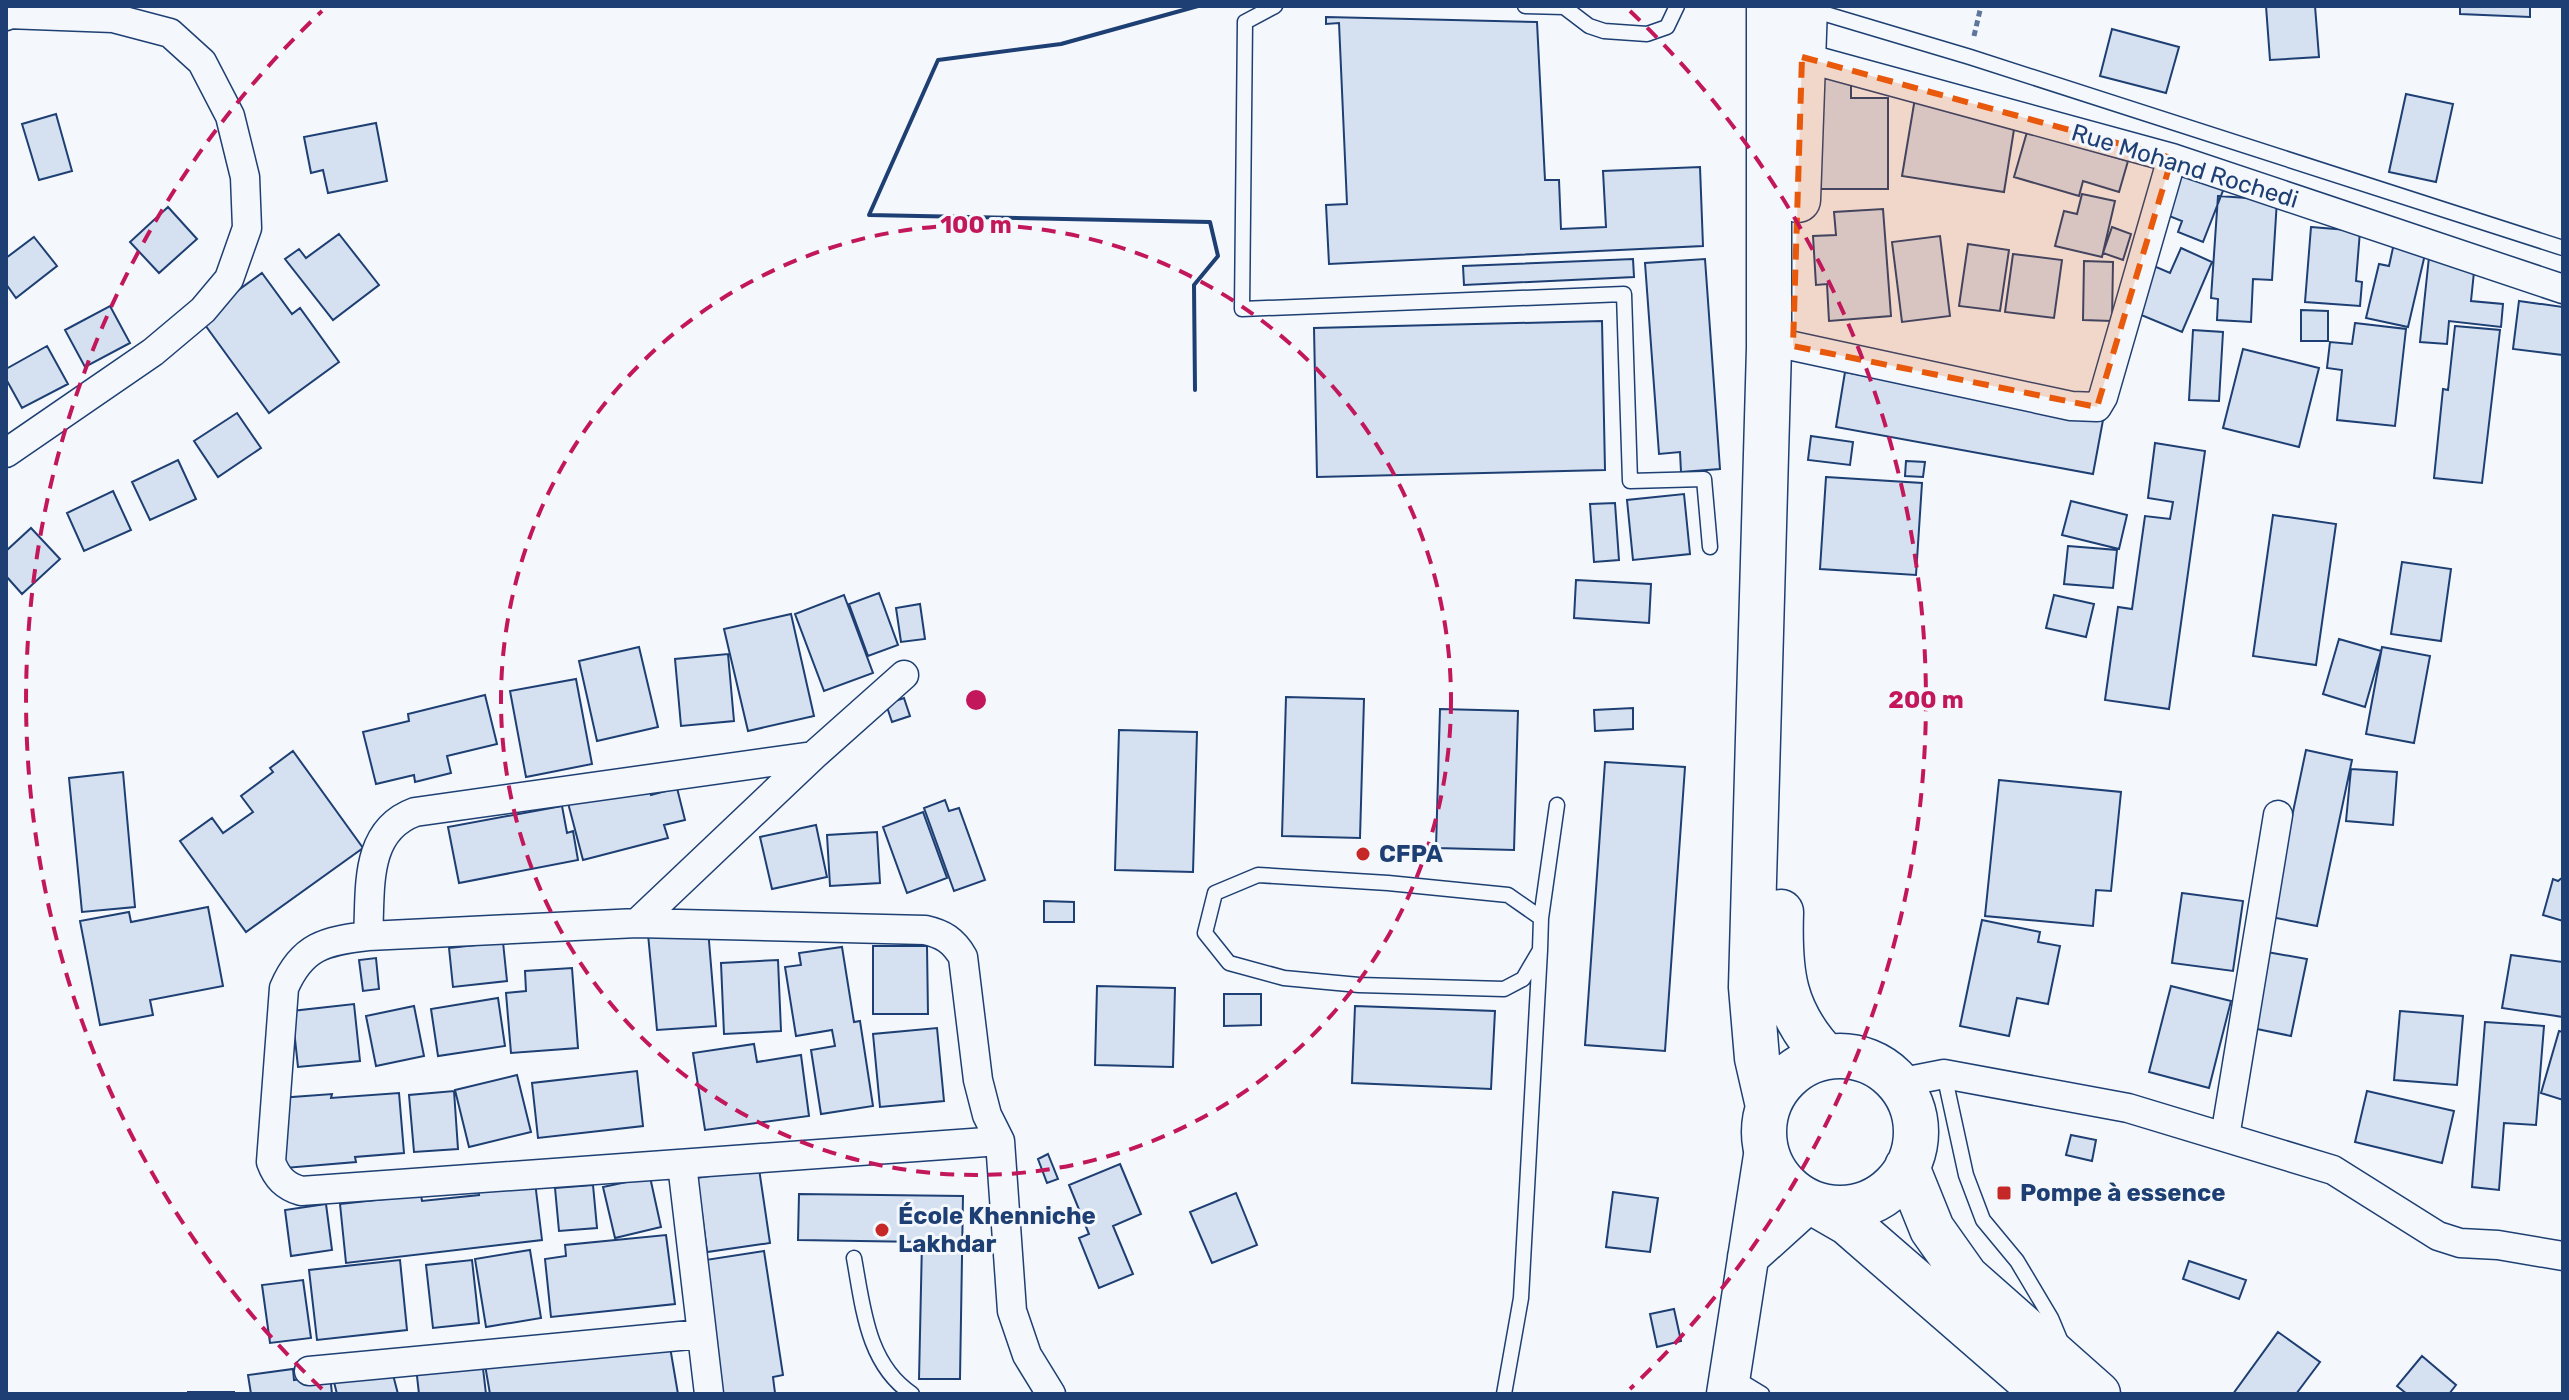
<svg xmlns="http://www.w3.org/2000/svg" width="2569" height="1400" font-family="Rubik,sans-serif">
	<style>
		.building { fill: #d5e0f0; stroke: #1d3f73; stroke-width: 2 }
		.lines { fill: none; stroke-linecap: round; stroke-linejoin: round }
		.lane-casing { stroke: #1d3f73; stroke-width: 17 }
		.street-casing { stroke: #1d3f73; stroke-width: 31 }
		.secondary-casing { stroke: #1d3f73; stroke-width: 43 }
		.primary-casing { stroke: #1d3f73; stroke-width: 47 }
		.path { stroke: #5e769c; stroke-width: 5; stroke-dasharray: 6 4; stroke-linecap: butt }
		.lane { stroke: #f4f7fb; stroke-width: 14 }
		.street { stroke: #f4f7fb; stroke-width: 28 }
		.secondary { stroke: #f4f7fb; stroke-width: 40 }
		.primary { stroke: #f4f7fb; stroke-width: 44 }
		.wall { stroke: #1d3f73; stroke-width: 4 }
		.marked { fill: #e8590c; fill-opacity: 0.2; stroke: #e8590c; stroke-width: 6; stroke-dasharray: 16 10; stroke-linejoin: round }
		.ring { fill: none; stroke: #c2185b; stroke-width: 4; stroke-dasharray: 14 10 }
		.poi-dot { fill: #c62828; stroke: #f4f7fb; stroke-width: 3 }
		.labels { text-anchor: middle; stroke-width: 6; stroke-linejoin: round; paint-order: stroke }
		.street-label { font-size: 24px; fill: #1d3f73; stroke: #f4f7fb }
		.poi-label { font-size: 24px; font-weight: bold; fill: #1d3f73; stroke: #f4f7fb; text-anchor: start }
		.centre { fill: #c2185b; stroke: #f4f7fb; stroke-width: 4 }
		.ring-label { font-size: 24px; text-anchor: middle; font-weight: bold; fill: #c2185b; stroke: #f4f7fb; stroke-width: 6; stroke-linejoin: round; paint-order: stroke }
	</style>
	<rect width="100%" height="100%" fill="#f4f7fb"/>
	<path class="building" d="M2266,6H2315L2319,57L2270,60Z
		M2460,6H2530V17L2460,14Z
		M1326,17L1537,22L1545,180H1559L1561,229L1606,227L1603,171L1700,167L1703,246L1329,264L1326,205L1347,204L1339,23L1326,24Z
		M2112,29L2179,47L2166,93L2100,76Z
		M1816,79H1851V98H1888V189H1816Z
		M2406,94L2453,104L2436,182L2389,172Z
		M1915,98L2016,117L2004,192L1902,176Z
		M56,114L72,171L39,180L22,124Z
		M376,123L387,181L328,193L323,170L311,173L304,137Z
		M2027,132L2128,161L2119,192L2083,181L2079,196L2014,177Z
		M2176,170L2224,188L2203,242L2178,232L2182,221L2159,212Z
		M2082,194L2115,201L2102,257L2055,246L2064,211L2077,214Z
		M2218,196L2277,200L2272,280L2253,279L2251,322L2217,320L2218,299L2211,298Z
		M168,207L197,239L159,273L130,242Z
		M1883,209L1891,316L1829,321L1827,284L1816,285L1813,236L1836,235L1834,212Z
		M2112,227L2131,234L2123,260L2103,253Z
		M2311,227L2360,231L2356,281L2362,282L2360,306L2305,302Z
		M339,234L379,285L333,320L285,259L299,249L306,258Z
		M1940,236L1950,316L1902,322L1892,242Z
		M34,237L57,266L16,298L6,284V258Z
		M2394,243L2426,250L2408,327L2366,318L2379,264L2389,266Z
		M1968,244L2009,250L2000,311L1959,306Z
		M2181,248L2212,262L2182,332L2134,312L2154,266L2170,273Z
		M2013,254L2062,260L2054,318L2005,312Z
		M2429,257L2475,262L2471,301L2503,304L2501,327L2449,321L2447,344L2420,342Z
		M1633,259L1634,277L1464,285L1463,266Z
		M1705,259L1720,469L1681,472L1680,452L1659,454L1645,263Z
		M2084,261L2113,262L2112,321L2083,320Z
		M262,273L292,314L300,308L339,362L269,413L200,318Z
		M2519,301L2563,307V355L2513,349Z
		M110,306L130,343L85,367L65,330Z
		M2301,310L2328,311V341H2301Z
		M1602,321L1605,470L1317,477L1314,328Z
		M2355,323L2406,329L2395,426L2337,420L2342,370L2327,368L2330,342L2352,344Z
		M2455,326L2500,330L2482,483L2434,478L2443,389L2448,390Z
		M2193,330L2223,332L2219,401L2189,400Z
		M47,346L68,384L22,408L6,379V369Z
		M2243,349L2319,368L2299,447L2223,428Z
		M1845,372L2103,420L2093,474L1836,427Z
		M237,413L261,448L218,477L194,441Z
		M1811,436L1853,442L1850,465L1808,460Z
		M2155,443L2205,451L2169,709L2105,700L2118,607L2132,609L2145,516L2170,519L2173,502L2148,498Z
		M178,460L196,499L150,520L132,482Z
		M1906,461L1925,462L1923,477L1905,476Z
		M1826,477L1922,483L1916,575L1820,569Z
		M113,491L131,530L84,551L67,513Z
		M1684,494L1690,554L1633,560L1627,500Z
		M2071,501L2127,515L2119,549L2062,535Z
		M1615,503L1619,560L1594,562L1590,504Z
		M2273,515L2336,524L2316,665L2253,656Z
		M31,528L60,559L22,594L6,576V551Z
		M2068,546L2117,550L2113,588L2064,584Z
		M2402,562L2451,569L2441,641L2391,634Z
		M1576,580L1651,584L1649,623L1574,618Z
		M879,593L898,645L868,656L849,604Z
		M844,595L873,673L824,691L795,614Z
		M2054,595L2094,604L2086,637L2046,628Z
		M920,604L925,639L901,642L896,608Z
		M791,614L814,716L748,731L724,629Z
		M2339,639L2381,651L2365,707L2323,694Z
		M639,647L658,727L597,741L579,661Z
		M2382,647L2430,656L2414,743L2366,734Z
		M728,654L734,721L681,726L675,659Z
		M576,679L592,764L526,777L510,691Z
		M485,695L497,744L447,756L451,773L415,782L414,775L376,784L363,732L409,721L408,714Z
		M1286,697L1364,699L1360,838L1282,836Z
		M904,698L910,716L892,722L886,704Z
		M1633,708V729L1595,731L1594,710Z
		M1440,709L1518,711L1514,850L1436,848Z
		M1119,730L1197,732L1193,872L1115,870Z
		M2306,750L2352,760L2317,926L2271,917Z
		M293,751L363,848L246,932L180,841L212,818L223,833L253,812L241,796L273,772L270,768Z
		M1605,762L1685,767L1665,1051L1585,1045Z
		M2351,769L2397,772L2393,825L2346,821Z
		M123,772L135,907L82,912L69,778Z
		M1999,780L2121,792L2111,891L2096,890L2093,926L1985,916Z
		M648,783L651,795L677,788L685,820L664,825L668,838L583,860L568,803Z
		M945,800L949,811L959,808L985,880L954,891L924,808Z
		M562,806L567,833L573,831L578,860L459,883L448,827Z
		M923,812L947,878L907,893L883,827Z
		M816,825L827,877L772,889L760,837Z
		M877,832L880,883L830,886L827,835Z
		M2563,877V921L2543,915L2553,879L2558,881Z
		M2182,893L2243,901L2233,971L2172,963Z
		M1044,901L1074,902V922H1044Z
		M208,907L223,986L150,1000L153,1015L100,1025L80,921L129,912L131,922Z
		M1982,920L2040,932L2038,942L2060,946L2048,1004L2017,998L2009,1036L1960,1026Z
		M708,929L716,1026L657,1030L648,934Z
		M503,942L507,981L453,987L449,948Z
		M873,946H927L928,1014H873Z
		M842,947L854,1022L860,1021L873,1106L821,1114L811,1050L835,1046L832,1030L796,1036L785,967L801,965L799,953Z
		M2267,952L2307,959L2291,1036L2252,1028Z
		M2511,955L2563,962V1017L2502,1008Z
		M376,958L379,989L363,991L359,960Z
		M778,960L781,1031L724,1034L721,963Z
		M572,968L578,1048L511,1053L506,993L526,991L525,971Z
		M1097,986L1175,988L1173,1067L1095,1065Z
		M2171,986L2231,1001L2209,1088L2149,1072Z
		M1224,994H1261V1025L1224,1026Z
		M498,998L505,1046L438,1056L431,1009Z
		M354,1004L360,1061L298,1067L292,1011Z
		M414,1006L424,1056L376,1066L366,1016Z
		M1355,1006L1495,1011L1491,1089L1352,1083Z
		M2400,1011L2463,1016L2457,1085L2394,1080Z
		M2485,1022L2544,1026L2536,1125L2504,1123L2499,1190L2472,1187Z
		M937,1028L944,1101L880,1107L873,1034Z
		M2559,1031L2563,1032V1100L2541,1093Z
		M754,1044L757,1062L801,1055L809,1116L705,1130L693,1053Z
		M637,1071L643,1126L538,1138L532,1083Z
		M517,1075L531,1132L469,1147L455,1090Z
		M454,1091L458,1149L414,1152L409,1095Z
		M2367,1091L2454,1111L2442,1163L2355,1142Z
		M399,1093L404,1153L355,1157L356,1162L285,1168L279,1098L332,1094L331,1098Z
		M2071,1135L2096,1140L2092,1161L2066,1155Z
		M1048,1154L1058,1179L1047,1183L1038,1159Z
		M758,1162L770,1243L707,1252L697,1178L715,1175Z
		M1120,1164L1141,1214L1113,1226L1133,1274L1099,1288L1079,1238L1089,1234L1069,1185Z
		M650,1177L661,1227L615,1238L603,1187Z
		M535,1182L542,1240L346,1263L340,1204L421,1195L422,1201L479,1195L478,1188Z
		M593,1185L597,1228L559,1231L555,1188Z
		M1613,1192L1658,1198L1650,1252L1606,1247Z
		M1236,1193L1257,1245L1212,1263L1190,1212Z
		M799,1194L963,1196L960,1379H919L922,1242L798,1240Z
		M326,1204L332,1250L291,1256L285,1210Z
		M666,1235L675,1304L551,1317L545,1259L566,1256L565,1245Z
		M530,1250L541,1318L486,1327L475,1259Z
		M764,1251L783,1375L773,1377L775,1393L719,1394L699,1261Z
		M400,1260L407,1330L317,1340L309,1270Z
		M472,1260L479,1323L433,1328L426,1265Z
		M2189,1261L2246,1280L2239,1299L2183,1279Z
		M303,1280L311,1338L270,1343L262,1285Z
		M1674,1309L1681,1341L1657,1347L1650,1314Z
		M2278,1332L2320,1362L2296,1394H2233Z
		M669,1341L678,1394H490L485,1365Z
		M2422,1356L2456,1385L2449,1394H2407L2397,1386Z
		M482,1360L486,1394H419L416,1367Z
		M391,1367L398,1394H337L334,1382Z
		M293,1369L294,1380L330,1375L332,1394H251L248,1375Z
		M188,1392H234V1394H188Z"/>
	<g class="lines">
		<defs>
			<path id="lane" d="M1275,6L1245,22L1242,309L1624,294L1630,481L1704,479L1710,547
				M1525,6L1564,7L1589,26L1604,31L1647,34L1667,27L1677,6
				M1809,9L1970,57L2563,248
				M1541,918L1557,805
				M1944,1074L1966,1175L1983,1220L2017,1261L2051,1318L2061,1342
				M854,1258C863,1307 867,1364 912,1394
				M1734,1377L1762,1394
				M1504,1394L1521,1298L1540,950L1541,918L1508,895L1388,883L1258,875L1215,893L1205,933L1229,963L1284,978L1359,985L1504,989L1523,979L1540,950"/>
			<path id="street" d="M6,16L7,14L113,18L170,33L202,62L230,116L245,177L247,228L229,279L203,310L153,352L6,453
				M1802,57L2172,158L2563,289
				M1793,346L2071,406L2097,407L2103,397L2172,158
				M637,923L813,756L904,675
				M368,936C371,890 363,831 415,812L813,756
				M1898,1083L1944,1074L2128,1108L2333,1170L2438,1236L2460,1243L2498,1245L2563,1256
				M2225,1137L2278,815
				M1000,1141L301,1191C285,1186 277,1178 271,1162L284,988C302,946 325,941 368,936L637,923L925,930C943,934 953,940 963,957L978,1080L987,1115L1000,1141L1012,1311L1027,1355L1051,1394
				M682,1164L709,1394
				M309,1371L701,1334"/>
			<path id="secondary" d="M1748,1257L1809,1202
				M1727,1394L1765,1149"/>
			<path id="primary" d="M1798,200L1805,6
				M1781,912C1779,972 1783,1012 1826,1057
				M1764 1132a76 76 0 1 1 152 0a76 76 0 1 1-152 0Z
				M1768,1106L1757,1058L1751,987L1769,348V6
				M1907,1167L1932,1229L1966,1277L2098,1394
				M1815,1204L1848,1223L2045,1394"/>
		</defs>
		<use href="#lane" class="lane-casing"/>
		<use href="#street" class="street-casing"/>
		<use href="#secondary" class="secondary-casing"/>
		<use href="#primary" class="primary-casing"/>
		<path class="path" d="M1974,36L1981,6"/>
		<use href="#lane" class="lane"/>
		<use href="#street" class="street"/>
		<use href="#secondary" class="secondary"/>
		<use href="#primary" class="primary"/>
		<path class="wall" d="M1195,390L1194,285L1218,256L1210,222L869,215L938,60L1061,44L1198,6"/>
	</g>
	<path class="marked" d="M1802,57L2172,158L2097,407L1793,346Z"/>
	<g class="ring">
		<circle cx="976" cy="700" r="475"/>
		<path d="M322 1389A950 950 0 0 1 322 11M1630 11A950 950 0 0 1 1630 1389"/>
	</g>
	<g class="poi-dot">
		<circle cx="1363" cy="854" r="8"/>
		<rect x="1996" y="1185" width="16" height="16" rx="4"/>
		<circle cx="882" cy="1230" r="8"/>
	</g>
	<g class="labels">
		<g class="street-label">
			<text transform="translate(2185 166) rotate(17)" y="8">Rue Mohand Rochedi</text>
		</g>
		<g class="poi-label">
			<text x="1379" y="862">CFPA</text>
			<text x="2020" y="1201">Pompe à essence</text>
			<text x="898" y="1224">École Khenniche<tspan x="898" dy="28">Lakhdar</tspan></text>
		</g>
	</g>
	<circle cx="976" cy="700" r="12" class="centre"/>
	<g class="ring-label">
		<text x="976" y="233">100 m</text>
		<text x="1926" y="708">200 m</text>
	</g>
	<rect width="2569" height="1400" fill="none" stroke="#1d3f73" stroke-width="16"/>
</svg>
